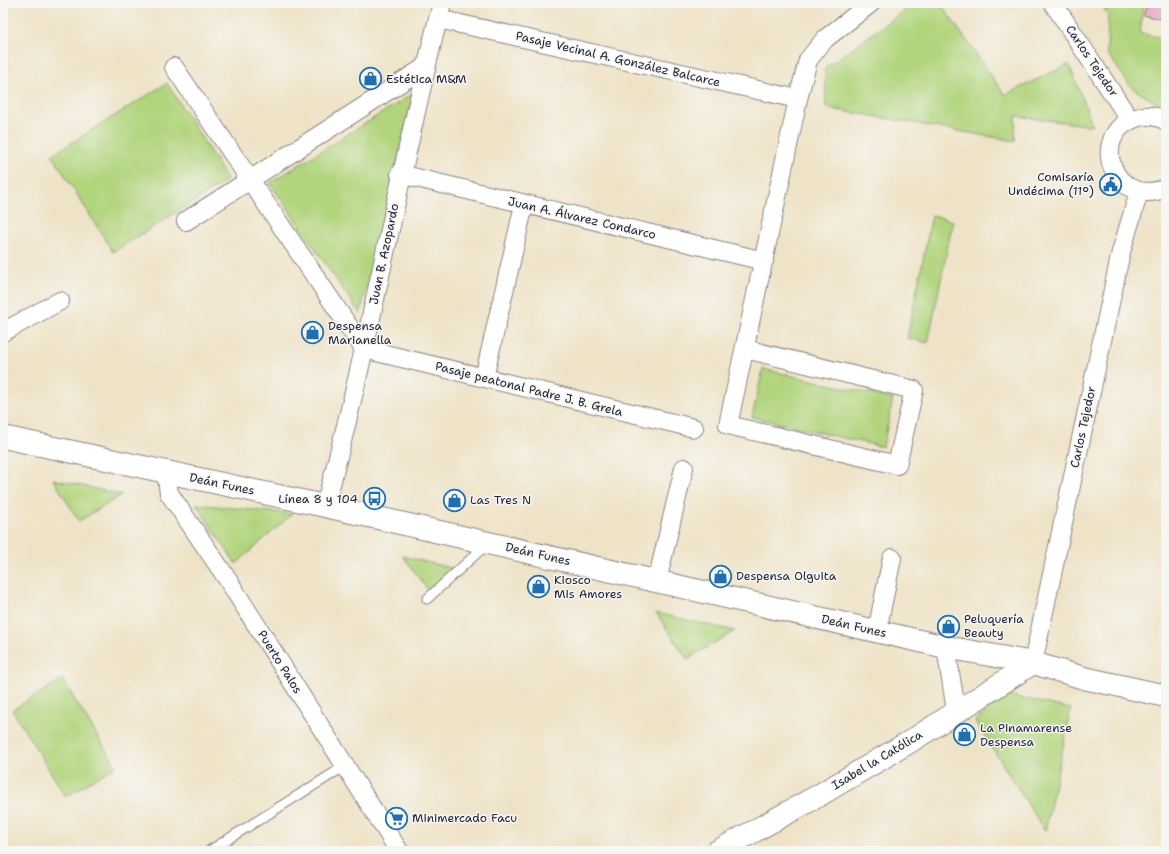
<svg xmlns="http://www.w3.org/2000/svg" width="1169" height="854" font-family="'Shantell Sans',sans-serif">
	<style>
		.park { fill: #b1d47c; stroke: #6a7b5c }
		.building { fill: #e4a4c0 }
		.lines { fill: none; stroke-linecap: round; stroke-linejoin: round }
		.lane-casing { stroke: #888281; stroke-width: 11 }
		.street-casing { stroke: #888281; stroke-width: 20 }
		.secondary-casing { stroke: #888281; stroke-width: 24 }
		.lane { stroke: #fff; stroke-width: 9 }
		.street { stroke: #fff; stroke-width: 18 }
		.secondary { stroke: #fff; stroke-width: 22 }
		.labels { text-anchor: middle; stroke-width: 3; stroke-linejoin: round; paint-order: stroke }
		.street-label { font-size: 12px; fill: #22223b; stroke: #f6f6f2 }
		.poi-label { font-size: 12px; fill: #22223b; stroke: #f6f6f2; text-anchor: start }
	</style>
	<rect width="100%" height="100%" fill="#f6f6f2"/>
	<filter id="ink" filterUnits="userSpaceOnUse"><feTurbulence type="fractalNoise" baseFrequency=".025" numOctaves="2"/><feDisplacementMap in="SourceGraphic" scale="8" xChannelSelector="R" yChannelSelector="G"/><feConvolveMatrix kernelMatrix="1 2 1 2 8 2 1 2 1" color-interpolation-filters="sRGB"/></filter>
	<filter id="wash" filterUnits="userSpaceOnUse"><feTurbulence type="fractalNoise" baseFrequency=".012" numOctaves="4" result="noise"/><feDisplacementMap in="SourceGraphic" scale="16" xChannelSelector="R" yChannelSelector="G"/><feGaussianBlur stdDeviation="0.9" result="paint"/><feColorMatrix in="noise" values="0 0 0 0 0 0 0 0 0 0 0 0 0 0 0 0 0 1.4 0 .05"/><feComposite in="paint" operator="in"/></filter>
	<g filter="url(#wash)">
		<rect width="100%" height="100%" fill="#efe3c7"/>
		<path class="park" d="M915,3H940L1005,95L1069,64L1093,126L1016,116L1015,141L826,108L825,68Z
			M1100,3H1144L1140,33L1166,39V110L1131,87L1107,53L1108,15Z
			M167,83L228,180L113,252L52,155Z
			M414,93L360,314L270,183Z
			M932,215L953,221L928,343L907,338Z
			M763,369L893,399L883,447L752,417Z
			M53,479L122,495L79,521Z
			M196,504L292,514L236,564Z
			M403,556L458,570L428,590Z
			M656,613L735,631L687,659Z
			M62,679L116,766L66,797L12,710Z
			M1007,695L1071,709L1045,831L975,721Z"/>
		<g id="blocks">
			<path class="building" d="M1147,3H1166V20L1144,15Z"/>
		</g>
	</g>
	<g filter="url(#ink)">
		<use href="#blocks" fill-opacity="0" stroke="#888281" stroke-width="1"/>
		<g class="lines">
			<defs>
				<path id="lane" d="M427,599L486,545
					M209,851L345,766"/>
				<path id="street" d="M1053,3L1130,120
					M438,19L798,99
					M174,67L364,349L694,428
					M1166,121C1157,116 1146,114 1136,118C1086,135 1114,210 1166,188
					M400,174L764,261
					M186,221L425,67
					M3,332L60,301
					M745,349L914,390L897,465L728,425L798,99L808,60L825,39L871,3
					M484,378L524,205
					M166,472L169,493L226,577L399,851
					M325,506C371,340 399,170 442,3
					M657,581L684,468
					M877,631L892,558
					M946,647L956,711
					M1033,663L1121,252L1139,192"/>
				<path id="secondary" d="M3,437L325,506L946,647L1033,663L1084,678L1166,696
					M718,851L816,797L911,741L1033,663"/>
			</defs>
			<use href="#lane" class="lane-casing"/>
			<use href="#street" class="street-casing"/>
			<use href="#secondary" class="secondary-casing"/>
			<use href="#lane" class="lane"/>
			<use href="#street" class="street"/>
			<use href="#secondary" class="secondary"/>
		</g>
	</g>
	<defs>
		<symbol id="shop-ring" viewBox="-11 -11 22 22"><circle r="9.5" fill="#f6f6f2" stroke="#1f6fb2" stroke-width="1.5"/><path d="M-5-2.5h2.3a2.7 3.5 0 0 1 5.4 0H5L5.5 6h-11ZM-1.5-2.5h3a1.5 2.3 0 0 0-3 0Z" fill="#1f6fb2"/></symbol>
		<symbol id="civic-ring" viewBox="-11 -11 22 22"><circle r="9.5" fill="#f6f6f2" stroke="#1f6fb2" stroke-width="1.5"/><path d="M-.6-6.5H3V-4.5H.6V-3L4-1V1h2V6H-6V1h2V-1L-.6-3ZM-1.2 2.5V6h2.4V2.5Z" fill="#1f6fb2"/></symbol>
		<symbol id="bus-ring" viewBox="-11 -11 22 22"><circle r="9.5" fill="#f6f6f2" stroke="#1f6fb2" stroke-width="1.5"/><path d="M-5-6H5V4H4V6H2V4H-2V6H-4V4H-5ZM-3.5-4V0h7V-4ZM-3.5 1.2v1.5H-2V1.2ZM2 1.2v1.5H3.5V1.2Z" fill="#1f6fb2"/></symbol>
		<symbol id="supermarket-ring" viewBox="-11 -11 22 22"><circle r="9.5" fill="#f6f6f2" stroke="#1f6fb2" stroke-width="1.5"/><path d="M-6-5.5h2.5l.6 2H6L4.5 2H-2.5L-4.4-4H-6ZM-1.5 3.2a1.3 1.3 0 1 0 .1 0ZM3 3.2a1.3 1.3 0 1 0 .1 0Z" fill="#1f6fb2"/></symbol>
	</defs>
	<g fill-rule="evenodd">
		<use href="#shop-ring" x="358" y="66" width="25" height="25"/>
		<use href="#civic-ring" x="1098" y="172" width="25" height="25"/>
		<use href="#shop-ring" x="300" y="320" width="25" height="25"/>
		<use href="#bus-ring" x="362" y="486" width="25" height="25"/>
		<use href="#shop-ring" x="442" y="488" width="25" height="25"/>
		<use href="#shop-ring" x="708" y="564" width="25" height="25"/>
		<use href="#shop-ring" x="526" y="574" width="25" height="25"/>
		<use href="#shop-ring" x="936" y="614" width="25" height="25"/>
		<use href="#shop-ring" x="952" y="722" width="25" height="25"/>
		<use href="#supermarket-ring" x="384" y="806" width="25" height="25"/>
	</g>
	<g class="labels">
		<g class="street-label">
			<text transform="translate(618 59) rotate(13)" y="4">Pasaje Vecinal A. González Balcarce</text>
			<text transform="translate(1092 61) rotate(56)" y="4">Carlos Tejedor</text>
			<text transform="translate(582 218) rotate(13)" y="4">Juan A. Álvarez Condarco</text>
			<text transform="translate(384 254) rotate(-78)" y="4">Juan B. Azopardo</text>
			<text transform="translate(529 389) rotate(14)" y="4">Pasaje peatonal Padre J. B. Grela</text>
			<text transform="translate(1083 427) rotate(-78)" y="4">Carlos Tejedor</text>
			<text transform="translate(222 484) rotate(12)" y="4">Deán Funes</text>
			<text transform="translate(538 554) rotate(13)" y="4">Deán Funes</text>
			<text transform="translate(854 626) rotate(13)" y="4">Deán Funes</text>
			<text transform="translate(280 662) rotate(58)" y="4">Puerto Palos</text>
			<text transform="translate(877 760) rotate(-31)" y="4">Isabel la Católica</text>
		</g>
		<g class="poi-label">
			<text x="386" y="83">Estética M&amp;M</text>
			<text x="1094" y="181" text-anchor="end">Comisaría<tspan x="1094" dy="14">Undécima (11°)</tspan></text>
			<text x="328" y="330">Despensa<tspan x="328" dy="14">Marianella</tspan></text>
			<text x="358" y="503" text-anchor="end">Línea 8 y 104</text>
			<text x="470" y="504">Las Tres N</text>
			<text x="736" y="580">Despensa Olguita</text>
			<text x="554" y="584">Kiosco<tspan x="554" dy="14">Mis Amores</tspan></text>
			<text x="964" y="623">Peluquería<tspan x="964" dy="14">Beauty</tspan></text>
			<text x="980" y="732">La Pinamarense<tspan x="980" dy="14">Despensa</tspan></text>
			<text x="412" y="822">Minimercado Facu</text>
		</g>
	</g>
	<rect width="1169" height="854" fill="none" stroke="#f6f6f2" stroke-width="16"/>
</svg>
